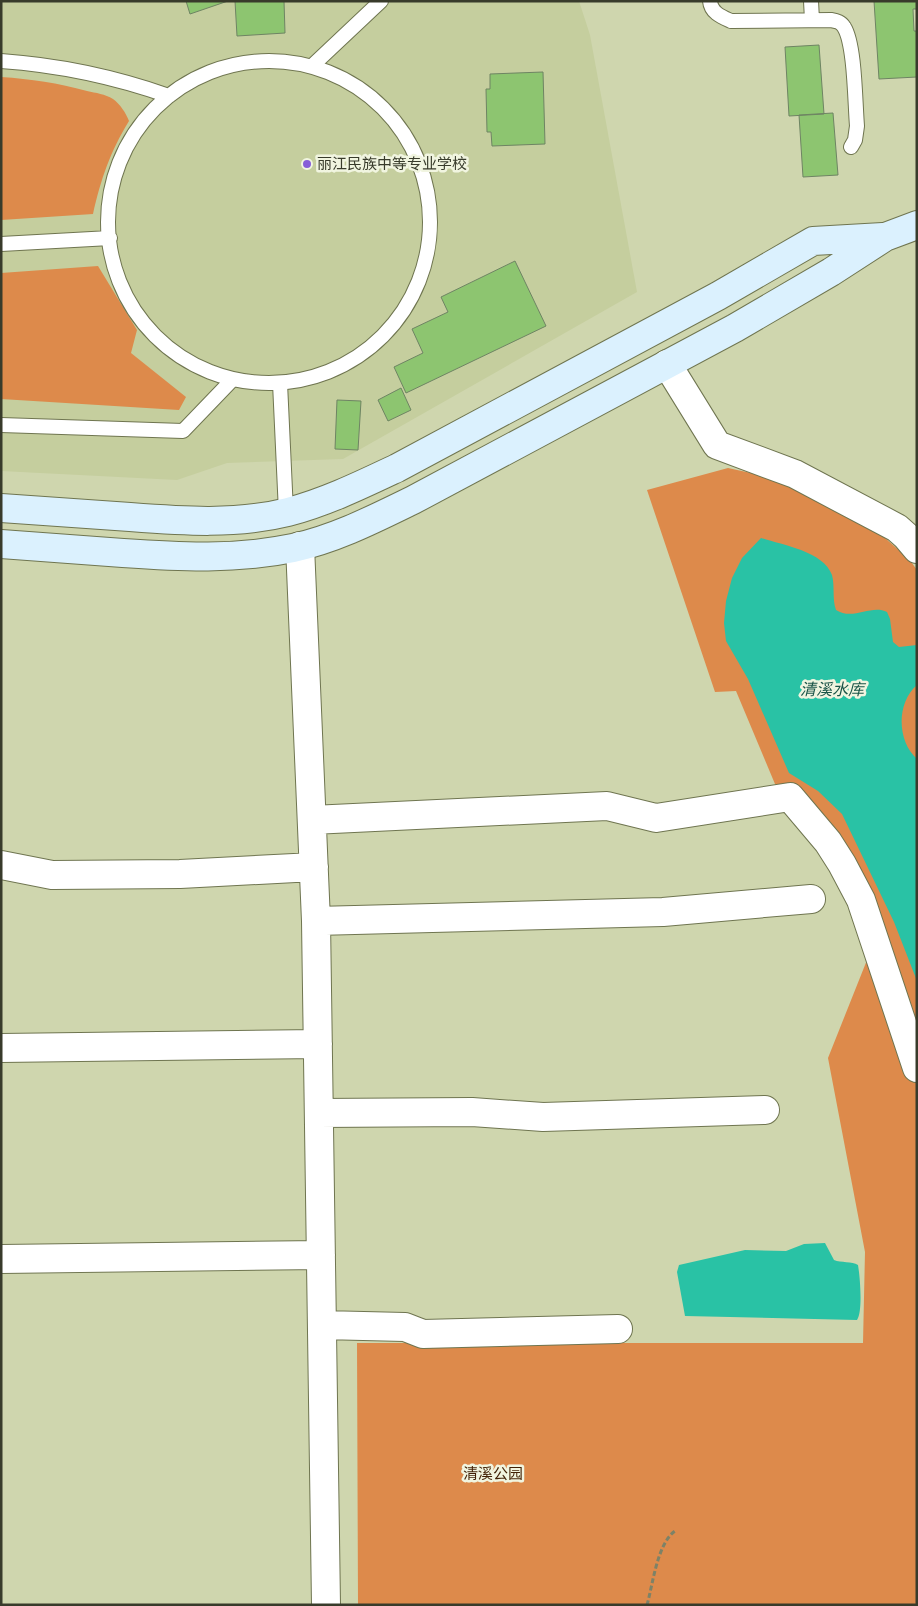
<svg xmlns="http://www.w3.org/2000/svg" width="918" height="1606" font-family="Montserrat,'Noto Sans SC',sans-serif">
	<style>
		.built { fill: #c5ce9e }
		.green { fill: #dd8a4b }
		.water { fill: #29c2a5 }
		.building { fill: #8dc570; stroke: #6e8463 }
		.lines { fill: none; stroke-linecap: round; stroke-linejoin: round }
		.lane-casing { stroke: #6f7550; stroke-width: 16 }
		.street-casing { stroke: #6f7550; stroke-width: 30 }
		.secondary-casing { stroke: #6f7550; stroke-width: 30 }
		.path { stroke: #7d8267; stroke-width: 3; stroke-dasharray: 5 2.5; stroke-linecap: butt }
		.lane { stroke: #fff; stroke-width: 14 }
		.street { stroke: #fff; stroke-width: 28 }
		.secondary { stroke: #dbf1fe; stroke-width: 28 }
		.poi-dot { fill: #875ed8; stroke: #f1f5e0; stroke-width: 2 }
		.labels { text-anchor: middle; stroke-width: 5; stroke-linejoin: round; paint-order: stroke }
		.poi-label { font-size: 15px; fill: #383b2b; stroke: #f1f5e0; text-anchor: start }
		.park-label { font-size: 15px; fill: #401f04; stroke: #f1f5e0 }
		.water-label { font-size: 16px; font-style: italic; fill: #1b5548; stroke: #f1f5e0 }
	</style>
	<rect width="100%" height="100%" fill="#cfd6ae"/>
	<path class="built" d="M1,1H579L590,35L637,292L343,459L227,463L177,480L1,471Z"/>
	<path class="green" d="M1,77C31,79 58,83 87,91C96,93 105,94 113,99C120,104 126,113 129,121C110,152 101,179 93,214L1,220Z
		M98,266L137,330L131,353L186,397L179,410L1,399V273Z
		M728,468L760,475L812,494L885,538L909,559L917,570V1605H358L357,1343H863L865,1252L828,1058L869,955L853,903L775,784L736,691L715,692L647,490Z"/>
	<path class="water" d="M761,538C782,545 823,551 832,575C835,586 832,599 836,610C853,621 871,604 887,612L890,619L893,642L899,647L917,645V685C896,703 897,741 917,759V981L894,922L842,814L818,791L789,773L748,679L726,641L724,623L726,601L732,578L742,558Z
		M825,1243L834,1260C841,1263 852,1261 858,1265C860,1277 863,1311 857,1320L685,1316L677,1272L679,1265L745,1250L786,1251L804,1244Z"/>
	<path class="building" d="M186,1H228L190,14Z
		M235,1H284L285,33L237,36Z
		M874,1H917V9H913L914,31H917V77L879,79Z
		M819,45L824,114L789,116L785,47Z
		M543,72L545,144L492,146L491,132H487L486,89H490V74Z
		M833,113L838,175L803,177L799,115Z
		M515,261L546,326L406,393L394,367L423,353L412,329L448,312L441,297Z
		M401,388L411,410L388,421L378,400Z
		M337,400L361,401L358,450L335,449Z"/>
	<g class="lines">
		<defs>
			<path id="lane" d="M710,1C711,13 722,17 731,21L831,20C837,21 841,22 844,27C855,44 855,103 857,126L855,140L851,147
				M811,1L812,20
				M1,61C58,65 115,77 169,96
				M108 222a161 161 0 1 1 322 0a161 161 0 1 1-322 0Z
				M312,66L381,1
				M1,244L110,238
				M280,383L286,512
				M1,425L183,431L233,379"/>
			<path id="street" d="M667,364L717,445L795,474L897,528L906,536L917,549
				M300,546L316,921L326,1605
				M312,820L607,806L656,818L790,797L828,842L842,864L861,900L917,1068
				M1,865L52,875L180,874L314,867
				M316,921L663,912L811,899
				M1,1048L318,1044
				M319,1113L472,1112L543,1117L765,1110
				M1,1259L321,1255
				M322,1325L405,1327L423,1334L618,1329"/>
			<path id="secondary" d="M1,508C44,511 87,514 130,517C183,521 236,525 288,512C326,502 361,485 397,468L718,296L813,241L883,237
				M1,544C42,547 82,550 123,553C181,557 235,560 293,548C335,539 374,519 413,500L735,328L831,272L885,237L917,225"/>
		</defs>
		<use href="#lane" class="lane-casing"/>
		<use href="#street" class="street-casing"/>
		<use href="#secondary" class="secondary-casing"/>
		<path class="path" d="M647,1605C653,1584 657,1544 675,1531"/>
		<use href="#lane" class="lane"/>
		<use href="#street" class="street"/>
		<use href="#secondary" class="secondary"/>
	</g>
	<circle class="poi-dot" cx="307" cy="164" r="5"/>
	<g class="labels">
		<g class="poi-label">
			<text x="317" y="169">丽江民族中等专业学校</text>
		</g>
		<g class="park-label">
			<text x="493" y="1479">清溪公园</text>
		</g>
		<g class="water-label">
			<text x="832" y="695">清溪水库</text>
		</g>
	</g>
	<rect width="918" height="1606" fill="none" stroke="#383b2b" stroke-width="5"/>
</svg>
